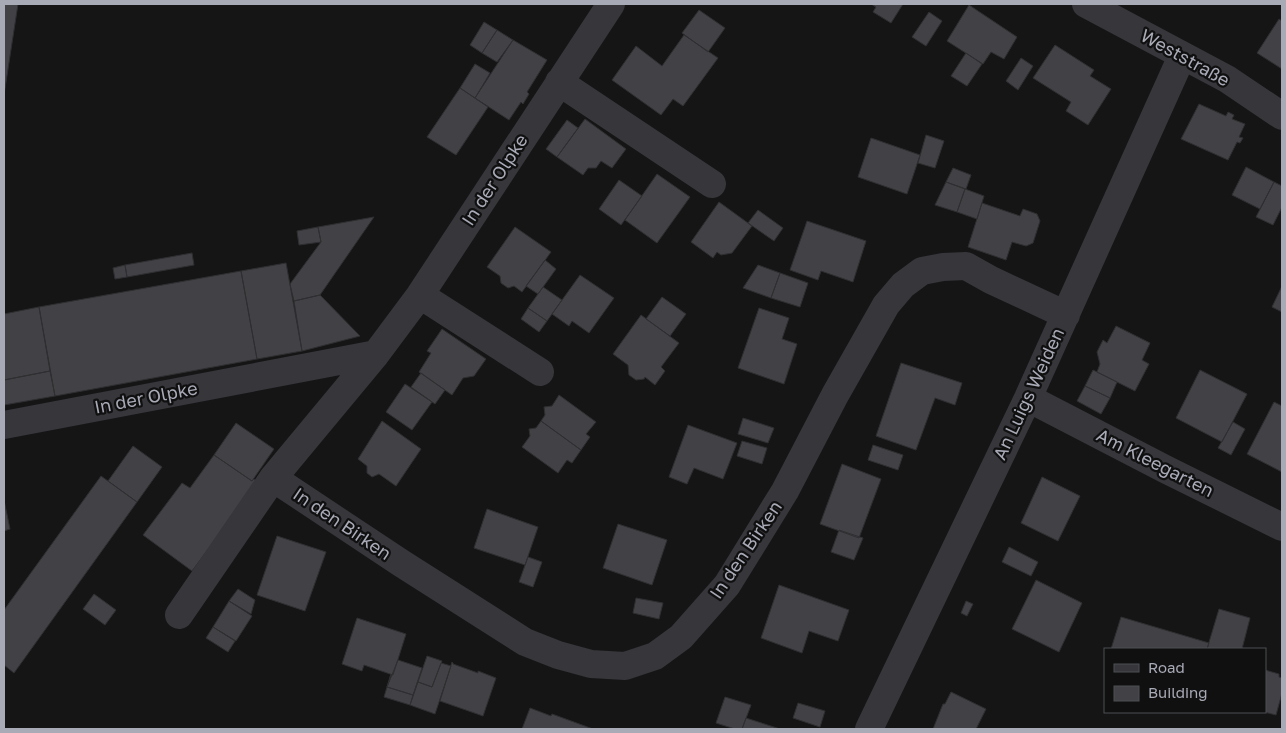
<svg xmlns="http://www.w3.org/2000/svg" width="1286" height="733" font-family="'Golos Text',sans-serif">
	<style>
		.building { fill: #424246; stroke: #2f2f32 }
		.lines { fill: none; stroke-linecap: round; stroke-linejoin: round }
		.minor { stroke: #36363b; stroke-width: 28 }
		.labels { text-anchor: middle; stroke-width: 4.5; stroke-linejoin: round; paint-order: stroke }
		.street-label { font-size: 18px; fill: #a8aab6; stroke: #101011 }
	</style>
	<rect width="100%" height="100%" fill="#151516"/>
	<path class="building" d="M4,4H18L4,95Z
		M871,4H903L891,23L873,12L876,7Z
		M969,5L1017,37L1004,59L991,52L983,64L947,41Z
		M699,10L725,28L708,52L682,33Z
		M929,12L942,21L926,46L912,37Z
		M1279,19L1282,21V69L1257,53Z
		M484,22L497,30L482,53L470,45Z
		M497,30L513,40L497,62L482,53Z
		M684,35L718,58L683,106L673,99L661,115L612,80L636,46L662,66Z
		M513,40L547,60L527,92L529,94L523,104L521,102L509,120L475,98Z
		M1055,45L1094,70L1090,76L1111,89L1088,125L1066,111L1071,102L1033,78Z
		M966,53L982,64L967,86L951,76Z
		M1021,58L1033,66L1018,90L1006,81Z
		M475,64L490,73L475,98L460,88Z
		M460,88L488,107L456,155L427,137Z
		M1199,104L1226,116L1228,112L1234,115L1232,119L1245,124L1239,137L1243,138L1240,143L1237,142L1228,160L1181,139Z
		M585,119L626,149L612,168L601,161L596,168H588L583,175L557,157Z
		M567,120L578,128L557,157L546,149Z
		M926,135L944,141L935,168L918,163Z
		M871,138L920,155L907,194L858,177Z
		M1246,167L1274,182L1260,209L1232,195Z
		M953,168L971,175L966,189L946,182Z
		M657,174L690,197L657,243L625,220Z
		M619,180L642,196L621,225L599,209Z
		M946,182L965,189L957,212L935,205Z
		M1274,182L1282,186V207L1273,225L1256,217Z
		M965,189L984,196L977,219L957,212Z
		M719,202L752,226L732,253L721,255L717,252L713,258L691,242Z
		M982,203L1020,216L1023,209L1037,214L1040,221L1033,243L1026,246L1012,242L1006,260L968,247Z
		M758,210L783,228L774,241L748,223Z
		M374,217L320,295L294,301L290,284L321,242L318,227Z
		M807,221L866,241L853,282L821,271L818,280L790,270Z
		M318,227L321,242L299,245L297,231Z
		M515,227L551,252L522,292L514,286L508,288L501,283L500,276L487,267Z
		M192,253L194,265L127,277L125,265Z
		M545,260L556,269L538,294L526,286Z
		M286,263L302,351L257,359L241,271Z
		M125,265L127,277L115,279L113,268Z
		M758,265L780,273L771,298L743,288Z
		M241,271L257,359L55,396L39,307Z
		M780,273L808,283L800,307L771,298Z
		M580,275L614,298L589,333L572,321L569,326L552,314Z
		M1282,286V312L1272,307Z
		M543,287L562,300L547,321L528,308Z
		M320,295L360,336L302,351L294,301Z
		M662,297L686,314L670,336L646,319Z
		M39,307L50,371L4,380V314Z
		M528,308L547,321L539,332L521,319Z
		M759,308L789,318L782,339L797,344L784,384L738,368Z
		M641,315L679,343L661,367L665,371L655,385L645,377L644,379L636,380L629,375L628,365L613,354Z
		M1116,326L1150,343L1142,360L1149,364L1135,391L1097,372L1100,364L1097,352L1103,340L1107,343Z
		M442,329L486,359L474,376L463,378L452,395L419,372L431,353L427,351Z
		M901,363L962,383L955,405L935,398L916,450L876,436Z
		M1093,370L1117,382L1110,398L1085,386Z
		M1200,370L1247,394L1222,442L1176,418Z
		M50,371L55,396L4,405V380Z
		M421,373L445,390L435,404L411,387Z
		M405,384L432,402L412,430L386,412Z
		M1085,386L1110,398L1101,414L1077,401Z
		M559,395L596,422L586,434L590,437L581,450L541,421L545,415L544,407L552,406Z
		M1274,402L1282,406V472L1247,454Z
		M743,418L774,428L768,443L738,434Z
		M382,421L421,449L396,486L379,474L372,477L367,473V466L358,459Z
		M541,421L581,450L572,463L567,460L558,473L522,447L530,436L529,429L536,428Z
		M1233,422L1245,429L1231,455L1218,448Z
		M236,423L274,449L252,481L214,455Z
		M688,425L737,443L723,479L694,468L687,484L669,477Z
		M742,441L767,448L762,464L737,456Z
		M873,445L903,455L898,470L868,460Z
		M133,446L162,467L137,502L108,481Z
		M214,455L252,481L254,479L258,482L192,571L143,535L182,483L190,488Z
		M842,464L881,479L859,538L820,524Z
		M101,476L137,502L14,673L4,665V610Z
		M1042,477L1080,496L1058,541L1021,523Z
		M4,500L10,529L4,531Z
		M487,509L538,527L525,565L474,548Z
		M618,524L667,540L652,585L603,568Z
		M839,530L863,538L854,560L831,552Z
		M277,536L326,552L305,611L257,595Z
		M1009,547L1038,562L1031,576L1002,562Z
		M528,557L542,562L533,587L519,582Z
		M1036,580L1082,603L1059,652L1012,629Z
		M779,585L849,610L838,641L809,631L802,653L761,638Z
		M238,589L255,600L251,614L229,601Z
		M94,594L116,610L105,625L83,609Z
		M636,598L663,603L659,619L633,613Z
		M229,601L252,616L236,641L213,627Z
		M966,601L973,604L967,616L961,613Z
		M1219,609L1250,618L1242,649H1207Z
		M1121,617L1209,643L1207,649H1111Z
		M357,618L406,634L393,675L364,665L362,671L342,664Z
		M213,627L235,641L228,652L206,638Z
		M427,656L442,661L432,687L418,682Z
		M398,660L422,668L413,695L387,687Z
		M452,662L453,663V664L478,673V671L496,678L483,716L440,701Z
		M441,663L451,666L435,714L410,705L418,682L432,687Z
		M1265,670L1279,674V677L1282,678V693L1276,715L1264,712Z
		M391,674L387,687L413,695L410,705L384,697Z
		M951,692L986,709L976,729H933L943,704H945Z
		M725,697L751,705L742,729H735L716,723Z
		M798,703L825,711L820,727L793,718Z
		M530,708L551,716L552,714L593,729H522Z
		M746,718L780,729H742Z"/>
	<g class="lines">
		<path class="minor" d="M1086,4L1227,79L1282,116
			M559,82L712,184
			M420,295L540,372
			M1028,398L1165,469L1282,527
			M4,425L376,354
			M273,478L401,563L525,642L558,655L591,664L625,666L655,656L681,637L727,585L785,491L835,395L886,305L903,285L922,271L943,267L966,266L991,280L1066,315
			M179,615L273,478L376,354L420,295L611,4
			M869,729L1028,398L1182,56"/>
	</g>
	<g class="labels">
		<g class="street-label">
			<text transform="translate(1185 58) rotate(29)" y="6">Weststraße</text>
			<text transform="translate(495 180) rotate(-57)" y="6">In der Olpke</text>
			<text transform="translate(1029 394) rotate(-65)" y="6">An Luigs Weiden</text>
			<text transform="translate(146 398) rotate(-11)" y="6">In der Olpke</text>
			<text transform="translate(1155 463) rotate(27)" y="6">Am Kleegarten</text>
			<text transform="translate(342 524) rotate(34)" y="6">In den Birken</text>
			<text transform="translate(746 550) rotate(-56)" y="6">In den Birken</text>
		</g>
	</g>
	<rect width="1286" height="733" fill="none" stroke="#a8aab6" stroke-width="10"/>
	<rect x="1104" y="648" width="162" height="65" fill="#101011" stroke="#4d4e53"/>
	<rect x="1114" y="664" width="25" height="8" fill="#36363b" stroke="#4d4e53"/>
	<text x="1148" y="673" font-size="15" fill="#a8aab6">Road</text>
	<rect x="1114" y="686" width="25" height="15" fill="#424246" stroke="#4d4e53"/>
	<text x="1148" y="698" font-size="15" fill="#a8aab6">Building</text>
</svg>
